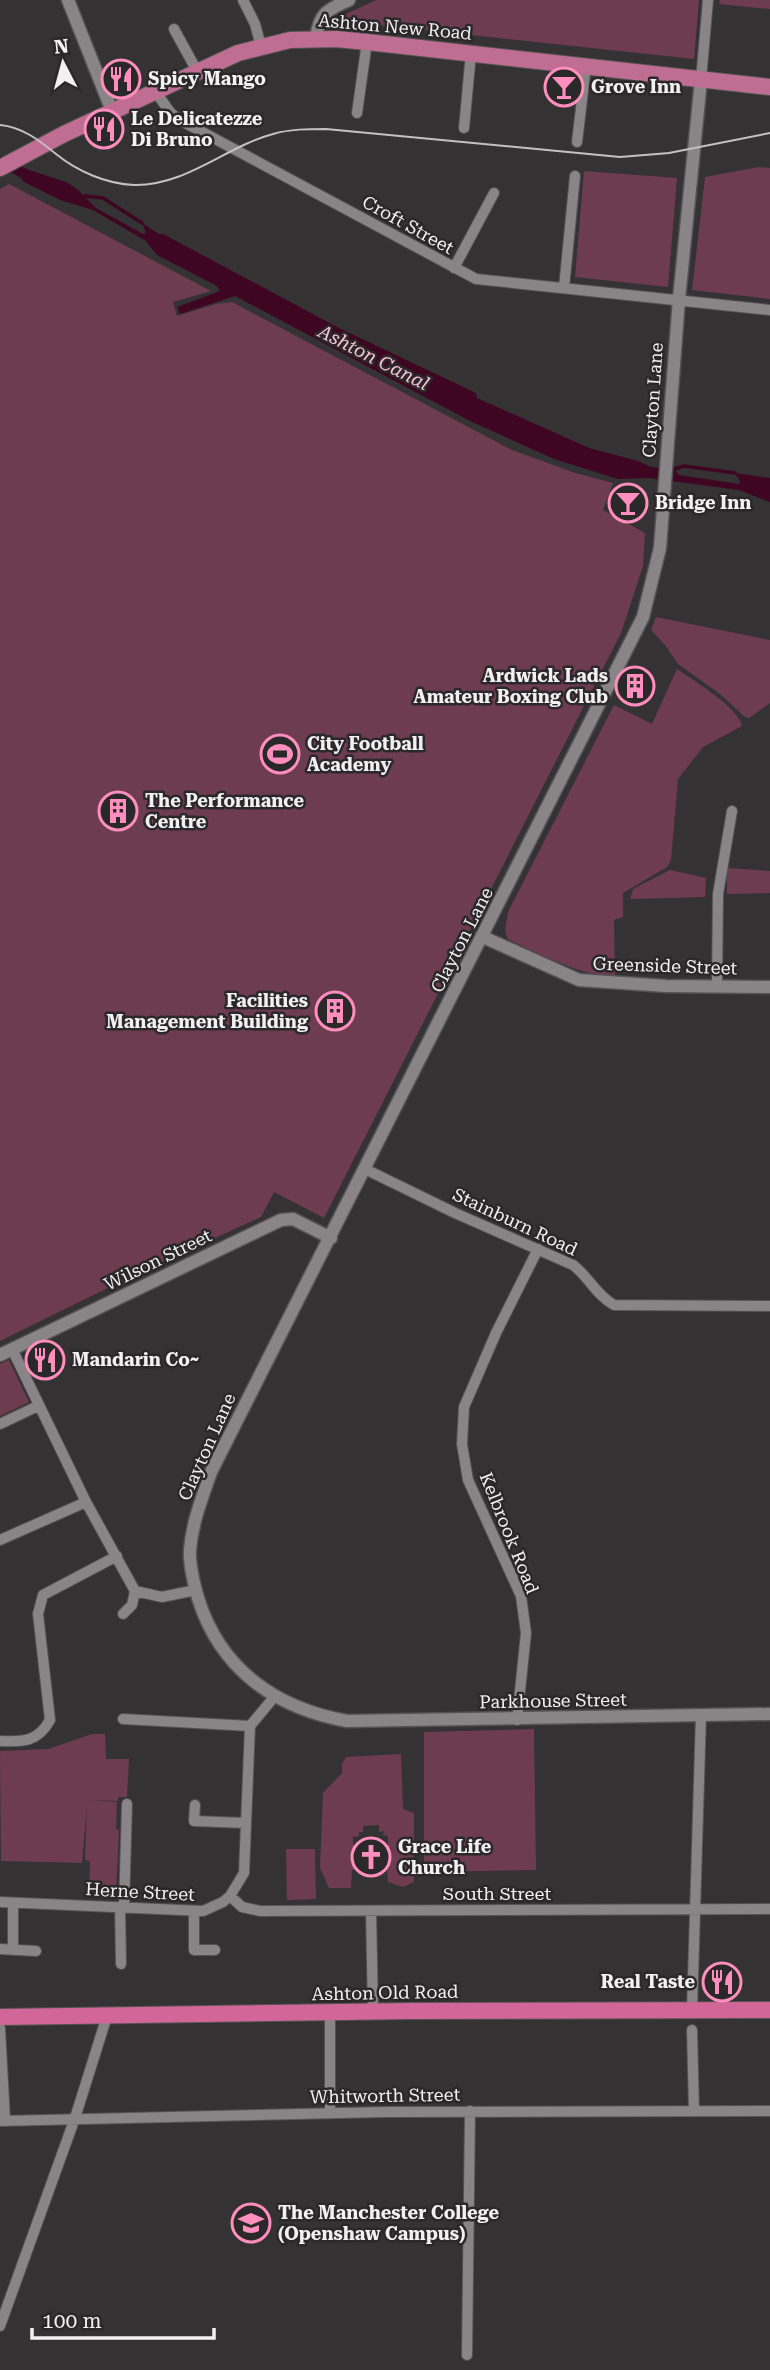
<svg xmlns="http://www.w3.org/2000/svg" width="770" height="2370" font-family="'Roboto Serif',serif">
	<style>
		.green { fill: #6e3c51 }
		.water { fill: #3f0624 }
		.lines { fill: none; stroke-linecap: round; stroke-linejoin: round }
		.stream { stroke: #3f0624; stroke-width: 3.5 }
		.minor-casing { stroke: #545252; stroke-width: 12 }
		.tertiary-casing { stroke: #545252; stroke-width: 15 }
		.primary-casing { stroke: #545252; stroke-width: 18 }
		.trunk-casing { stroke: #545252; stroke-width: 18 }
		.minor { stroke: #898486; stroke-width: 10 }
		.tertiary { stroke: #898486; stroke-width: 12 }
		.primary { stroke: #c06d93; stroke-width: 16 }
		.trunk { stroke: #d26698; stroke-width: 16 }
		.tram { stroke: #c3c1c1; stroke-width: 2 }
		.labels { text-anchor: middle; stroke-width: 5; stroke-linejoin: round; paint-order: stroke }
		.street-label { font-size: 18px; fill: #f2f0f0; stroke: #2b2829 }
		.poi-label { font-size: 18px; font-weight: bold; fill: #f2f0f0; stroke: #2b2829; text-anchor: start }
		.water-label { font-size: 19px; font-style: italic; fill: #fac0d5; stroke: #2b2829 }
	</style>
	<rect width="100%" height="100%" fill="#353233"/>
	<path class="green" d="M376,0H699L694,59L341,21L340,17Z
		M720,0H770V9L719,4Z
		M759,167L770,168V299L692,290L705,177Z
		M584,171L677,178L668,287L575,277Z
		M9,184L211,291L173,302L177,316L216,304L232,302L512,450L575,473L613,483L603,510L645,533L643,566L621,633L324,1218L274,1192L261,1217L136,1274L0,1341V189Z
		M656,617L770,640V703L749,718L745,717L720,694L678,664L665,645L651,630Z
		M677,669C694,681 738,707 742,726L703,747L678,779L671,860L667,867L623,893V917L614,920L615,978C576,973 543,956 508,939L505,931L508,912L614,705L652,724Z
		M727,868L770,871V893L727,894Z
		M670,870L706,878L705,897L630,899L633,889Z
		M9,1360L29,1402L0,1416V1364Z
		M534,1729L536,1870L424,1872V1732Z
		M92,1734H105L106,1759H129L127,1797H118V1801L87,1800L117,1802L116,1829L119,1830L116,1893L89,1892L90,1861L85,1860L87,1806L82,1863L1,1861L0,1751L48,1749Z
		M401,1754L403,1809L414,1813V1882L403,1887L388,1882L387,1870H381V1845H388V1836L383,1835L384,1831L379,1832V1825L363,1826V1832H359V1836L353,1837V1845H360L361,1870H352L351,1888H329L320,1868L323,1793L342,1773V1764L346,1757Z
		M286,1849H315L316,1899L287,1900Z"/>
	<path class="water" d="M0,156L29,170L66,182L77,189L96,208L143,234L146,233L142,223L159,234H163L339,328L476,393L477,398L589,448L638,461L651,467L674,469L679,475L739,484L740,481L735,473L770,478V502L739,490L649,478L618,479L554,459L470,421L235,296L180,314L177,307L220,291L217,286L157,255L146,241L93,210L60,200L24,182L21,178L0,166Z"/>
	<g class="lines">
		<path class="stream" d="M85,196L103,198L142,223
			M674,469L684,466L735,473"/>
		<defs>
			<path id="minor" d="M243,0L255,24L261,46
				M174,29L197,71
				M701,80L708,0
				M155,91L170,112L178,119L476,279L770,310
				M357,113L367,42
				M464,128L471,53
				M577,142L586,66
				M454,268L494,193
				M564,288L575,176
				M717,986L718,894L732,811
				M365,1169L455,1213L573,1265C589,1277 596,1295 614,1305L770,1306
				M12,1349L86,1502L135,1591L162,1597L196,1590
				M0,1424L38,1406
				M0,1540L86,1502
				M123,1614L132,1605L135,1591
				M123,1719L250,1726
				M517,1720L526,1633L521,1596L468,1480L462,1444L464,1407L496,1333L538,1249
				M0,1741C23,1742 38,1742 50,1720L38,1614L43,1595L117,1556
				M195,1805L194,1821L246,1823
				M230,1896L242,1907L260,1911L770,1909
				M0,1902L203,1911L223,1902L230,1896L244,1873L250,1726L275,1696
				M13,1903V1950
				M120,1907L121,1964
				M124,1908L127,1804
				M194,1911V1950H215
				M371,1911L373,2012
				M0,1949L36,1951
				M692,2011L701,1715
				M330,2013V2113
				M0,2028L5,2120
				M692,2030L694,2111
				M0,2121L385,2112L770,2111
				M0,2326L75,2118L107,2016
				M467,2355L470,2111"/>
			<path id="tertiary" d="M68,0L112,111
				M316,39C319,14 326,10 349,0
				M701,80L679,299L660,548L643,617L211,1472C202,1498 192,1523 190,1550C189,1565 194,1584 198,1598C220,1669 275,1708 347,1721L770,1714
				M483,937L579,980L666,986L770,987
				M0,1355L281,1220L293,1219L331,1238"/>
			<path id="primary" d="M0,168L64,134L238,53L290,40L336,39L367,42L770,87"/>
			<path id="trunk" d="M0,2017L410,2011L770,2010"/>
		</defs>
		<use href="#minor" class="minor-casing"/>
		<use href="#tertiary" class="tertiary-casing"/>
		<use href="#primary" class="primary-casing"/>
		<use href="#trunk" class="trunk-casing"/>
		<use href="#minor" class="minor"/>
		<use href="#tertiary" class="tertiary"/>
		<use href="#primary" class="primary"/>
		<use href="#trunk" class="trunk"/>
		<path class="tram" d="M0,125C22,127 39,140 56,154C77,171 106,184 134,185C186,186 225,147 273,134C290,129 308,129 326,129L620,157L669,153L770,133"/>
	</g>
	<defs>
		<symbol id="restaurant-ring" viewBox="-11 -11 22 22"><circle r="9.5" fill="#2b2829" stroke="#fe8ebd" stroke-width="1.5"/><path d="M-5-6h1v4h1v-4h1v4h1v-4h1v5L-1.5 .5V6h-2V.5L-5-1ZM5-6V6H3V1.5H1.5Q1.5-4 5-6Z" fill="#fe8ebd"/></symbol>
		<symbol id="bar-ring" viewBox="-11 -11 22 22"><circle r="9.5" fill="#2b2829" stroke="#fe8ebd" stroke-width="1.5"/><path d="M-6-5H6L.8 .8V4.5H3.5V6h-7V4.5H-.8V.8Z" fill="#fe8ebd"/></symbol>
		<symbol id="building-ring" viewBox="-11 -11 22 22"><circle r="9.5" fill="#2b2829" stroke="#fe8ebd" stroke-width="1.5"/><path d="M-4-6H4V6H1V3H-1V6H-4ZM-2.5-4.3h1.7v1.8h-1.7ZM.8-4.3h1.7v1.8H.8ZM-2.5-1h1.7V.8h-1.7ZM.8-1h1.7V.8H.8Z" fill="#fe8ebd"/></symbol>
		<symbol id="stadium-ring" viewBox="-11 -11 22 22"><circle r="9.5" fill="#2b2829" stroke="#fe8ebd" stroke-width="1.5"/><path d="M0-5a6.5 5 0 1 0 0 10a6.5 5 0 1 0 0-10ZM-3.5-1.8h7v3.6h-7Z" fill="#fe8ebd"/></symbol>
		<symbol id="church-ring" viewBox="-11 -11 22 22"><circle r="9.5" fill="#2b2829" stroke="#fe8ebd" stroke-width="1.5"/><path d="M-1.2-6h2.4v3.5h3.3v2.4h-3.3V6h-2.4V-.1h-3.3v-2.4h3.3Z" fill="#fe8ebd"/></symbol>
		<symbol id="university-ring" viewBox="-11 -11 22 22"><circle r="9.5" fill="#2b2829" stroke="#fe8ebd" stroke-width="1.5"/><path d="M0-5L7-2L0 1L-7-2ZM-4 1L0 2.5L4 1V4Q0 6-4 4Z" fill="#fe8ebd"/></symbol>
	</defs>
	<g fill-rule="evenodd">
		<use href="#restaurant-ring" x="99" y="57" width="44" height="44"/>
		<use href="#bar-ring" x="542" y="65" width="44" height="44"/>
		<use href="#restaurant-ring" x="82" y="107" width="44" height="44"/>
		<use href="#bar-ring" x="606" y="481" width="44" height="44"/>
		<use href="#building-ring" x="613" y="664" width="44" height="44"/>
		<use href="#stadium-ring" x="258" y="732" width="44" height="44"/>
		<use href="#building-ring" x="96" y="789" width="44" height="44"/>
		<use href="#building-ring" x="313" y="989" width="44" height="44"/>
		<use href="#restaurant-ring" x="23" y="1338" width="44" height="44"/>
		<use href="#church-ring" x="349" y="1835" width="44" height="44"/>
		<use href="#restaurant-ring" x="700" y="1960" width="44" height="44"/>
		<use href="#university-ring" x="229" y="2201" width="44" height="44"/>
	</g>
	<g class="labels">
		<g class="street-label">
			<text transform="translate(395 27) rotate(5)" y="6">Ashton New Road</text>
			<text transform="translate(408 225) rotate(29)" y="6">Croft Street</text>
			<text transform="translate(653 400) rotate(-86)" y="6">Clayton Lane</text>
			<text transform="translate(462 940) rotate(-63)" y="6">Clayton Lane</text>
			<text transform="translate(665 966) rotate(2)" y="6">Greenside Street</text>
			<text transform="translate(515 1222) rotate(25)" y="6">Stainburn Road</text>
			<text transform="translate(158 1260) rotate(-26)" y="6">Wilson Street</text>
			<text transform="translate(207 1447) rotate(-66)" y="6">Clayton Lane</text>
			<text transform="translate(509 1533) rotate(68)" y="6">Kelbrook Road</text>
			<text transform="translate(553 1701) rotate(-1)" y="6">Parkhouse Street</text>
			<text transform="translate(140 1892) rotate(3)" y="6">Herne Street</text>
			<text x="497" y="1900">South Street</text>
			<text transform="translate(385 1993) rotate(-1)" y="6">Ashton Old Road</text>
			<text transform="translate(385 2096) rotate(-1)" y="6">Whitworth Street</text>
		</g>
		<g class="poi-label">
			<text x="148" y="85">Spicy Mango</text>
			<text x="591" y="93">Grove Inn</text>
			<text x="131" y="125">Le Delicatezze<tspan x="131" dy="21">Di Bruno</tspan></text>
			<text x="655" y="509">Bridge Inn</text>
			<text x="608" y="682" text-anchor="end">Ardwick Lads<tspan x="608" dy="21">Amateur Boxing Club</tspan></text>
			<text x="307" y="750">City Football<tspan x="307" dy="21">Academy</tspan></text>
			<text x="145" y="807">The Performance<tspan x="145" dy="21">Centre</tspan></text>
			<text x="308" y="1007" text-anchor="end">Facilities<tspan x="308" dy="21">Management Building</tspan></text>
			<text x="72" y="1366">Mandarin Co~</text>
			<text x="398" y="1853">Grace Life<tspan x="398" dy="21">Church</tspan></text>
			<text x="695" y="1988" text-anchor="end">Real Taste</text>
			<text x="278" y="2219">The Manchester College<tspan x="278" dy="21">(Openshaw Campus)</tspan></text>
		</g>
		<g class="water-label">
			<text transform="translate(374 357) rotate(27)" y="7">Ashton Canal</text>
		</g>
	</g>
	<g transform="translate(63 63) rotate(354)" stroke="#2b2829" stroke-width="5" paint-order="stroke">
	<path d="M0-5L12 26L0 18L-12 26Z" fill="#f2f0f0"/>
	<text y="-10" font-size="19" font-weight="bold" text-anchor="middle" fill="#f2f0f0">N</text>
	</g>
	<path d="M32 2328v10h182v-10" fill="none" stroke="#f2f0f0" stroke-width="3.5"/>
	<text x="42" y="2328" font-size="21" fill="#f2f0f0" stroke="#2b2829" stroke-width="5" paint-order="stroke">100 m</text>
</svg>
